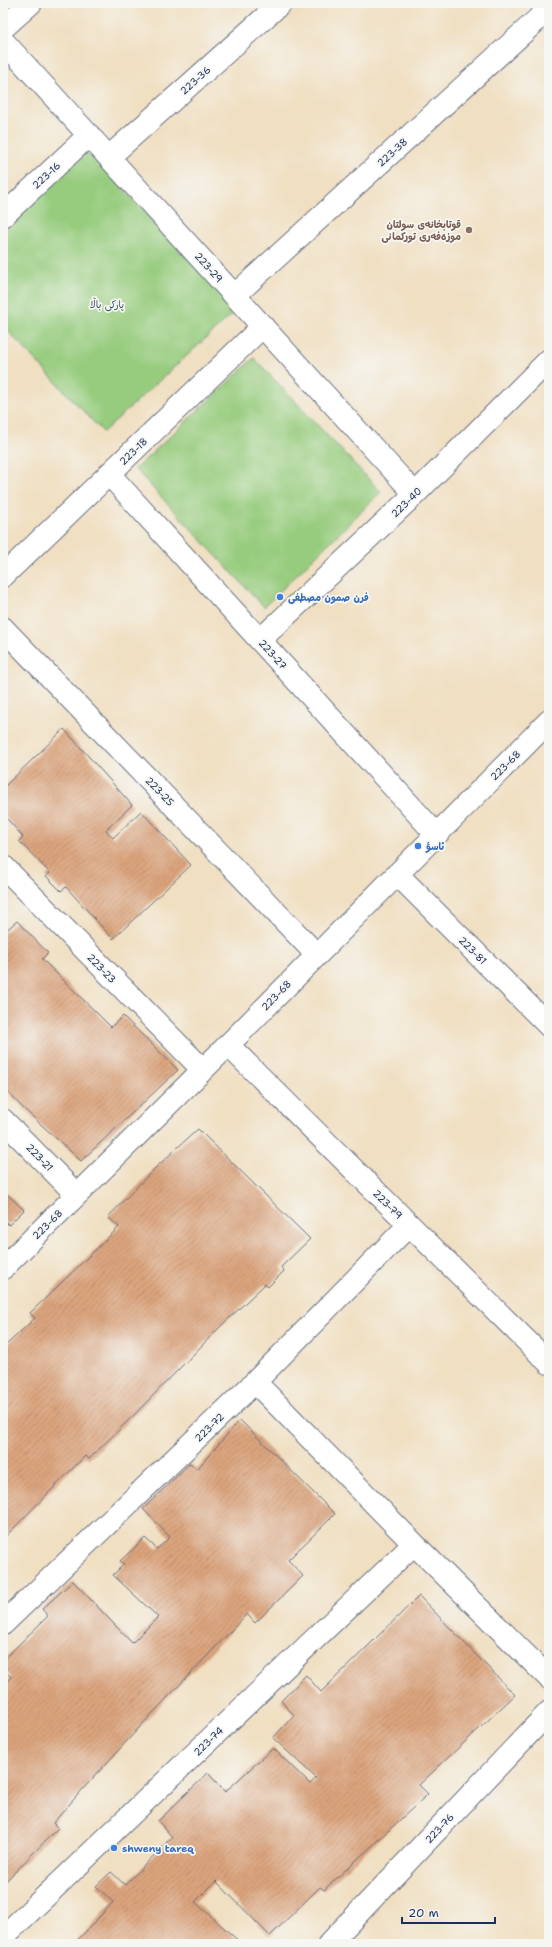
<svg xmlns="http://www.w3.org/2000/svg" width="552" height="1947" font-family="'Shantell Sans','Playpen Sans Arabic',sans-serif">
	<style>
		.green { fill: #97cc7e; stroke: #597e6e }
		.building { fill: url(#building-hatch) }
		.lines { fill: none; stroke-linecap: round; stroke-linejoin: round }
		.minor-casing { stroke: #666d81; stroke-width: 24 }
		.minor { stroke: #fff; stroke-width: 22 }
		.education-dot { fill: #8d6e63; stroke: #f6f6f2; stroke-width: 1.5 }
		.shop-dot { fill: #3f7fe0; stroke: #f6f6f2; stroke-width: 1.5 }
		.labels { text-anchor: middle; stroke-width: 3.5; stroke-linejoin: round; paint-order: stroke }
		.street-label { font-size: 10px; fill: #1b2f5e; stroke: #f6f6f2 }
		.education-label { font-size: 10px; font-weight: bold; fill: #785e54; stroke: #f6f6f2; text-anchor: end }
		.park-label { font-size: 10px; fill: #3a5666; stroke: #f6f6f2 }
		.shop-label { font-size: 10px; font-weight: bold; fill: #366cbe; stroke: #f6f6f2; text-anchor: start }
	</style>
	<defs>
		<pattern id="building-hatch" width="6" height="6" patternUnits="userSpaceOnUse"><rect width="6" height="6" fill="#dca47d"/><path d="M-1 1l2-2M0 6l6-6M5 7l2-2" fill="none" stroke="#b2866a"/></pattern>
	</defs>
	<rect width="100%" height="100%" fill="#f6f6f2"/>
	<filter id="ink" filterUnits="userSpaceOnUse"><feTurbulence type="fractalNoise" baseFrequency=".025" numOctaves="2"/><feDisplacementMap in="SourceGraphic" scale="8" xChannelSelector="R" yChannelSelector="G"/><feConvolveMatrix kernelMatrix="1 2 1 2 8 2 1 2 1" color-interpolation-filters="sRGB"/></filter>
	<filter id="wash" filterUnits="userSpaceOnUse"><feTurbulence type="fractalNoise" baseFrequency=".012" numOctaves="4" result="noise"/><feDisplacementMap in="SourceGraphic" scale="16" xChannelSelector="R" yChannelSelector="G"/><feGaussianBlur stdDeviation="0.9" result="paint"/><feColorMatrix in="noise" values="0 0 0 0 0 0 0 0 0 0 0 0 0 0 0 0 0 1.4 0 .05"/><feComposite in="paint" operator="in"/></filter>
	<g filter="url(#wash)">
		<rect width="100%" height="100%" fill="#f0dfc1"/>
		<path class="green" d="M86,149L237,310L103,432L3,326V232Z
			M254,358L381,492L264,607L135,469Z"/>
		<g id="blocks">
			<path class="building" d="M64,729L132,805L106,830L113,838L141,811L191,865L113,939L66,887L61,891L46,876L50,873L19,841L23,837L3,814V788Z
				M17,921L48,953L42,959L111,1027L123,1016L178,1070L81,1161L23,1108L3,1087V933Z
				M198,1129L310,1239L281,1267L284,1271L268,1287L265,1284L222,1325L134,1415L89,1459L85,1456L3,1539V1348L35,1318L30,1313L119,1227L108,1217L153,1170Z
				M3,1190L24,1210L9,1225L4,1220L3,1222Z
				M240,1420L335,1514L288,1560L303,1576L255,1623L247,1614L150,1716L82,1790L53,1823L58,1828L3,1884V1685L11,1677L3,1669V1660L48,1616L42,1609L73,1581L132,1643L158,1617L113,1575L124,1564L120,1561L145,1538L157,1549L170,1537L143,1509L190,1463L197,1469Z
				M419,1596L515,1695L419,1785L428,1794L324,1890L320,1887L270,1936L216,1881L195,1902L242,1944H74L113,1902L96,1886L111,1872L125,1885L172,1837L158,1821L208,1773L225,1792L273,1748L310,1784L316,1778L273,1738L294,1715L281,1701L306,1675L321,1692Z"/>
		</g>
	</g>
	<g filter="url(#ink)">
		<use href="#blocks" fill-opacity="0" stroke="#666d81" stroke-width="1"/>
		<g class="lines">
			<defs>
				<path id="minor" d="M3,28L31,3
					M3,41L415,494
					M109,157L281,3
					M3,216L89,135
					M235,295L549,9
					M109,474L436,834
					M3,576L263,326
					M3,628L316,954
					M260,640L415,494L549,360
					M3,866L202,1069
					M397,874L549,1026
					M228,1045L549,1363
					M3,1120L76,1194
					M3,1268L228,1045L549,721
					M255,1382L414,1544L549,1678
					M3,1624L255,1382L409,1225
					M3,1937L414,1544
					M329,1944L549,1712"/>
			</defs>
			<use href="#minor" class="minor-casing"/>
			<use href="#minor" class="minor"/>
		</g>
	</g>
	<circle class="education-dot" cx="469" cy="230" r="4"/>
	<g class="shop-dot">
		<circle cx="280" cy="597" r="4"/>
		<circle cx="418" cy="846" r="4"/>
		<circle cx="114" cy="1848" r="4"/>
	</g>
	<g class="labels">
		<g class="street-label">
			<text transform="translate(195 80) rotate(-42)" y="4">223-36</text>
			<text transform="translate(392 152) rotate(-42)" y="4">223-38</text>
			<text transform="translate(46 175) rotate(-43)" y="4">223-16</text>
			<text transform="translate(209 267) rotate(48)" y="4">223-29</text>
			<text transform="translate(133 451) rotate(-44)" y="4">223-18</text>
			<text transform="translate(406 502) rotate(-44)" y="4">223-40</text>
			<text transform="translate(273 654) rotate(48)" y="4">223-27</text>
			<text transform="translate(505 765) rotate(-45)" y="4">223-68</text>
			<text transform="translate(160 791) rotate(46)" y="4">223-25</text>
			<text transform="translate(473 950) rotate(45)" y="4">223-81</text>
			<text transform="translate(102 968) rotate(46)" y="4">223-23</text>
			<text transform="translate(276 995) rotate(-46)" y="4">223-68</text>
			<text transform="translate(40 1157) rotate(46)" y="4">223-21</text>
			<text transform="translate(388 1204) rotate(45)" y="4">223-79</text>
			<text transform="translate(47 1224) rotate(-45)" y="4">223-68</text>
			<text transform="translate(209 1427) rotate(-44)" y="4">223-72</text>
			<text transform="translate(208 1741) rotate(-44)" y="4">223-74</text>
			<text transform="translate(439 1828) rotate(-47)" y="4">223-76</text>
		</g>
		<g class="education-label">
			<text x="461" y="228">قوتابخانەی سولتان<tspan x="461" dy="12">موزەفەری تورکمانی</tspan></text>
		</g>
		<g class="park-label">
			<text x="107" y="308">پارکی باڵا</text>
		</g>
		<g class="shop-label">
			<text x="288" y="601">فرن صمون مصطفى</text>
			<text x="426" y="850">ئاسؤ</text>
			<text x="122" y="1852">shweny tareq</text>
		</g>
	</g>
	<rect width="552" height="1947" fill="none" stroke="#f6f6f2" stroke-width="16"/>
	<path d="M402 1917v6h93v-6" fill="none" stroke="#1b2f5e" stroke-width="2"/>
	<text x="408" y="1917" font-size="12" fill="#1b2f5e" stroke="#f6f6f2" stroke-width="3" paint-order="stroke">20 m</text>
</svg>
